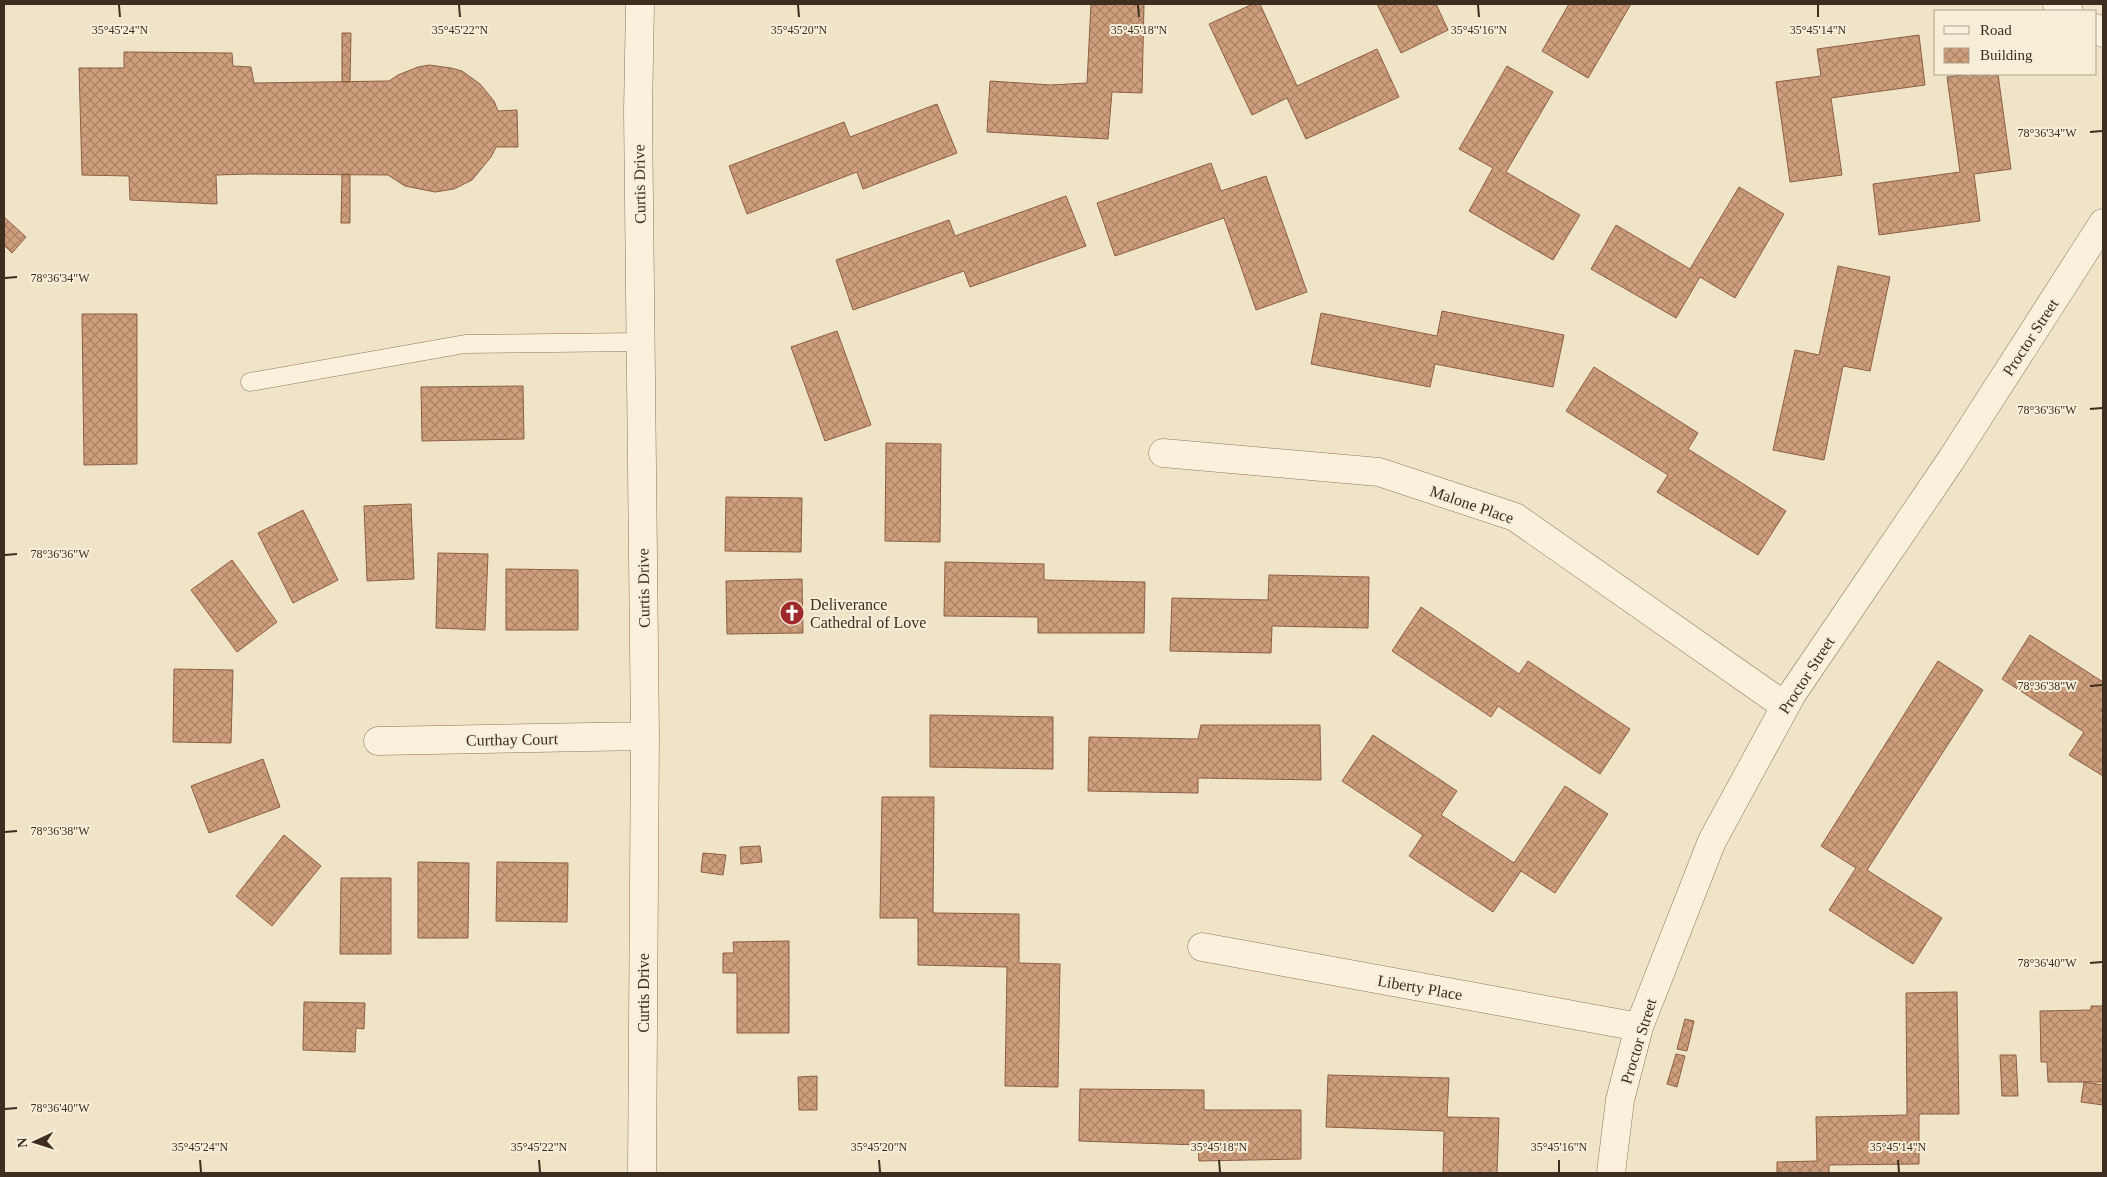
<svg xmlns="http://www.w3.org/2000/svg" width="2107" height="1177" font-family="'Times New Roman',serif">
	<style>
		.building { fill: url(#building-cross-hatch); stroke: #8d5f41 }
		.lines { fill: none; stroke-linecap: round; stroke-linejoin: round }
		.lane-casing { stroke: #8d765c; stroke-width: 19 }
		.street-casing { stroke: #8d765c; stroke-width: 29 }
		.lane { stroke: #faf1dc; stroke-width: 18 }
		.street { stroke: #faf1dc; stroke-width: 28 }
		.ticks { fill: none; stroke: #3d2e20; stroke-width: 2 }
		.labels { text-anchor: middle; stroke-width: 4; stroke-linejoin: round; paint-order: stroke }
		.street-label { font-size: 16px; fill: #3d2e20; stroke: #f7eed8 }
		.poi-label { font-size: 16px; fill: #3d2e20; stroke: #f7eed8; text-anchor: start }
		.ticks-label { font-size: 12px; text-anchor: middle; fill: #3d2e20; stroke: #f7eed8; stroke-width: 4; stroke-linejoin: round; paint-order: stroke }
	</style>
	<defs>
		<pattern id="building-cross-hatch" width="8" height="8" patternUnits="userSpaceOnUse" patternTransform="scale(1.25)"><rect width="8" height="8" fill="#cf9f7d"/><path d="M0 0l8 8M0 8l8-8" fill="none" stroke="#a98266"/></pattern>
	</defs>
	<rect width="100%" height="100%" fill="#f0e4c8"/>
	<path class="building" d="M1091,4H1144L1142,93L1112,92L1108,139L987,132L990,81L1051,85L1087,83Z
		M1253,4H1260L1297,86L1377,49L1399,97L1306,139L1287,98L1252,115L1209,24Z
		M1377,4H1436L1448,30L1401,53Z
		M1569,4H1631L1588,78L1542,51Z
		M342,33H351L350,82H342Z
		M1919,35L1925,85L1831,98L1842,175L1790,182L1776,82L1821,76L1817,49Z
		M124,52L232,53L233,66L251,67L254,83L389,81L398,75L418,67L429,65L451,68L462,71L480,84L494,101L498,111L517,110L518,147H496L491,157L472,180L454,189L435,192L405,186L388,175L250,174L216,175L217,204L130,200L129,176L82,175L79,68H124Z
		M1507,66L1553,92L1506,172L1580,215L1553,260L1469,211L1493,168L1459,149Z
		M1968,74H1998L2011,169L1974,174L1980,221L1879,235L1873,184L1960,172L1947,77Z
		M937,104L957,153L863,189L857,172L747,214L729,166L844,122L850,137Z
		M1211,163L1221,191L1266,176L1307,292L1256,310L1224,218L1115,256L1097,203Z
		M342,174H350V223H341Z
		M1739,187L1784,214L1735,298L1700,277L1676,318L1591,269L1616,225L1690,269Z
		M1066,196L1086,246L970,287L964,271L853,310L836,260L949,220L955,236Z
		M4,217L26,237L12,253L4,245Z
		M1838,266L1890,277L1870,371L1843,366L1824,460L1773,450L1795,350L1819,355Z
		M1442,311L1564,335L1553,387L1435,364L1430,387L1311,364L1321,313L1437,336Z
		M82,314H137V464L84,465Z
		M837,331L871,425L825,441L791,347Z
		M1594,367L1698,433L1688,449L1786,511L1758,555L1657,492L1668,475L1566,411Z
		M523,386L524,439L422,441L421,387Z
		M886,443L941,444L940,542L885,541Z
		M726,497L802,498L801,552L725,551Z
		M411,504L414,579L367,581L364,506Z
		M303,510L338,580L293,603L258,533Z
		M438,553L488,554L485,630L436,628Z
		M232,560L277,622L237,652L191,590Z
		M945,562L1044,564V580L1145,582L1144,633H1038V617L944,616Z
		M506,569L578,570V630H506Z
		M1269,575L1369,577L1368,628L1272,626L1271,653L1170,651L1172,598L1268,600Z
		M802,579L803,633L727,634L726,581Z
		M1421,607L1519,674L1528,661L1630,729L1600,774L1498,706L1491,717L1392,651Z
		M2030,635L2103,682V708L2101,711L2103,713V776L2069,755L2084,732L2002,679Z
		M1938,661L1983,690L1867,870L1942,918L1913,964L1829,910L1856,868L1821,846Z
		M174,669L233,670L231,743L173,742Z
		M930,715L1053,717V769L930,767Z
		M1201,725H1320L1321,780L1198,778V793L1088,791L1089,737L1198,739Z
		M1373,735L1457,791L1441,815L1514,863L1565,786L1608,814L1555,893L1521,871L1493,912L1409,856L1423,835L1342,781Z
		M263,759L280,807L209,833L191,786Z
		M882,797H934L933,913L1019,914V963L1060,964L1058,1087L1005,1086L1007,967L918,965V918H880Z
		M284,835L321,866L272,926L236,896Z
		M760,846L762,862L741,864L740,847Z
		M703,853L726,855L723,875L701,872Z
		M418,862L469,863L468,938H418Z
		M497,862L568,863L567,922L496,921Z
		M341,878H391V954H340Z
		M789,941V1033H737V973H723V953H734L733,942Z
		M1957,992L1959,1114H1919V1164L1829,1165V1173H1777V1162L1817,1161L1816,1117L1907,1115L1906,993Z
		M304,1002L365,1003L364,1029L356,1028L355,1052L303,1050Z
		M2091,1006H2103V1082H2048L2047,1062H2041L2040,1011L2091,1010Z
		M1685,1019L1694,1021L1687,1051L1677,1049Z
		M1676,1054L1685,1056L1677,1087L1667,1084Z
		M2000,1055H2016L2018,1096H2002Z
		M1328,1075L1449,1078L1447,1117L1499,1118L1497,1173H1443L1444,1131L1326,1127Z
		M817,1076V1110H799L798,1077Z
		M2084,1082L2103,1085V1105L2081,1102Z
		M1080,1089L1204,1090V1110H1301V1159L1199,1161L1198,1145L1079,1141Z"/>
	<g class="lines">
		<defs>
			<path id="lane" d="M250,382L465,344L641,342"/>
			<path id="street" d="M640,4L638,111L645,736L642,1173
				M2057,4L2069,11
				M2096,28L2103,33
				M1163,453L1379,472L1515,517L1785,706
				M378,741L645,736
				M1202,947L1639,1027
				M1611,1173L1620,1100L1639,1027L1712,841L1792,694L1951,460L2103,223"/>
		</defs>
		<use href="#lane" class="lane-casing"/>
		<use href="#street" class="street-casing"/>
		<use href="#lane" class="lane"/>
		<use href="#street" class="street"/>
	</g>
	<path class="ticks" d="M119,5L120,17M459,5L460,17M798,5L799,17M1138,5L1139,17M1478,5L1479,17M1818,5V17M2090,132L2102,131M5,278L17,277M2090,409L2102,408M5,555L17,554M2090,686L2102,685M5,832L17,831M2090,963L2102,962M5,1109L17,1108M200,1160L201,1172M539,1160L540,1172M879,1160L880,1172M1219,1160L1220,1172M1559,1160V1172M1898,1160L1899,1172"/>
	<defs>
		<symbol id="church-disc" viewBox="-11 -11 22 22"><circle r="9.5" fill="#9e2a2b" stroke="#f7eed8"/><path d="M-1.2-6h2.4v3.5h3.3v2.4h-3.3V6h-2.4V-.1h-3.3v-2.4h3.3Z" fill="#fff"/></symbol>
	</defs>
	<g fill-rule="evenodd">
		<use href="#church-disc" x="778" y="599" width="28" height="28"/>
	</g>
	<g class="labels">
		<g class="street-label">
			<text transform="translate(639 184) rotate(-91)" y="6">Curtis Drive</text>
			<text transform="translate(2030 337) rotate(-57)" y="6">Proctor Street</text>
			<text transform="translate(1472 504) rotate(19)" y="6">Malone Place</text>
			<text transform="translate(643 588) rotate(-91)" y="6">Curtis Drive</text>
			<text transform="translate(1806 675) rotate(-57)" y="6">Proctor Street</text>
			<text transform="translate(512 739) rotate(-1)" y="6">Curthay Court</text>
			<text transform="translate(1420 987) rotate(10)" y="6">Liberty Place</text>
			<text transform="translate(643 993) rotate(-90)" y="6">Curtis Drive</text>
			<text transform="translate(1638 1041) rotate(-73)" y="6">Proctor Street</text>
		</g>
		<g class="poi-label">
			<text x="810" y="610">Deliverance<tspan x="810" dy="18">Cathedral of Love</tspan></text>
		</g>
	</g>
	<g class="ticks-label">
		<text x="120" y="34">35°45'24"N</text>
		<text x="460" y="34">35°45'22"N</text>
		<text x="799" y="34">35°45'20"N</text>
		<text x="1139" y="34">35°45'18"N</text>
		<text x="1479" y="34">35°45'16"N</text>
		<text x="1818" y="34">35°45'14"N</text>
		<text x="2047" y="137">78°36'34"W</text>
		<text x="60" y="282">78°36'34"W</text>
		<text x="2047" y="414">78°36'36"W</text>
		<text x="60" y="558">78°36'36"W</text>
		<text x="2047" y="690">78°36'38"W</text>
		<text x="60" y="835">78°36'38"W</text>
		<text x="2047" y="967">78°36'40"W</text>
		<text x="60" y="1112">78°36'40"W</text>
		<text x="200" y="1151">35°45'24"N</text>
		<text x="539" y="1151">35°45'22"N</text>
		<text x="879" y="1151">35°45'20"N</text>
		<text x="1219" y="1151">35°45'18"N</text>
		<text x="1559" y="1151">35°45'16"N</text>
		<text x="1898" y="1151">35°45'14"N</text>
	</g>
	<rect width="2107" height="1177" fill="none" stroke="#3d2e20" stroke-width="10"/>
	<rect x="1934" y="10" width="162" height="65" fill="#f7eed8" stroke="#ada18e"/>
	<rect x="1944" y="26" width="25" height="8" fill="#faf1dc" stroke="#ada18e"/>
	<text x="1980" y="35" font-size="15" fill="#3d2e20">Road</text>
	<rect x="1944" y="48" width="25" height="15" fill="url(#building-cross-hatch)" stroke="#ada18e"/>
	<text x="1980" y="60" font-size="15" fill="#3d2e20">Building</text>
	<g transform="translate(35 1142) rotate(266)" stroke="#f7eed8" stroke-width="4" paint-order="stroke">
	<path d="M0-4L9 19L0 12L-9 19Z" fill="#3d2e20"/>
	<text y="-8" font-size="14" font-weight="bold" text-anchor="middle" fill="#3d2e20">N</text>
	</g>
</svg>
